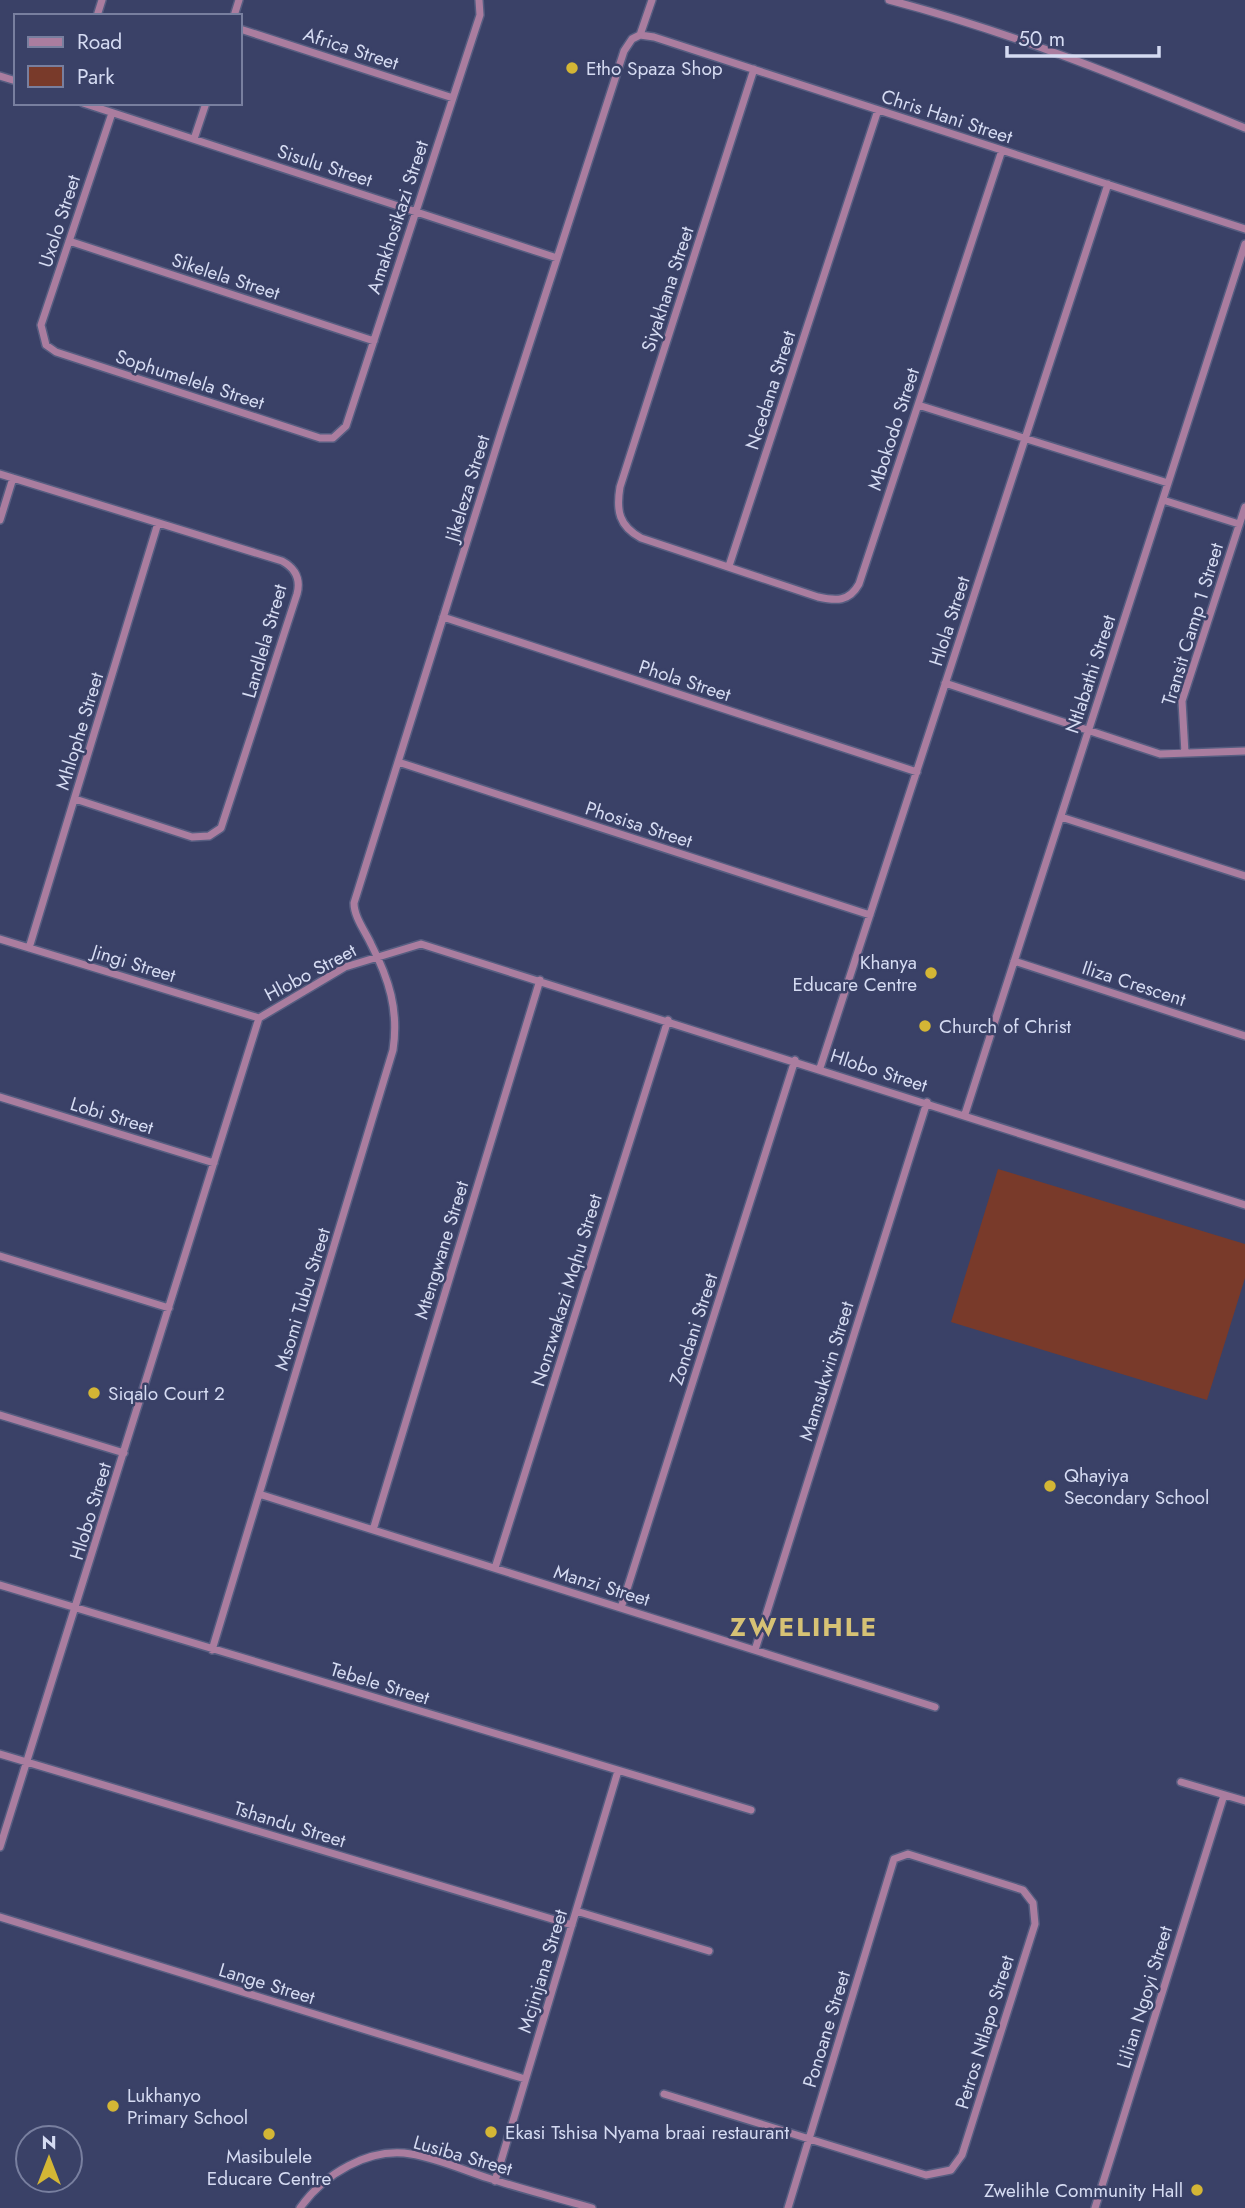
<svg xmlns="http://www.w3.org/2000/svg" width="1245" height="2208" font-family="Jost,sans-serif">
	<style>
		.green { fill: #793a2a }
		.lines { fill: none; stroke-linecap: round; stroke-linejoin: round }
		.minor-casing { stroke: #565d80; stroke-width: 10 }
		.minor { stroke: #aa7d9f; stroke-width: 7 }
		.poi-dot { fill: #d4b635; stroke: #3a4167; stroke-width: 2.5 }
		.labels { text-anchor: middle; stroke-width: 5; stroke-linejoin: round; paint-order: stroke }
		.street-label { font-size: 19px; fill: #d5dbf2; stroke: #3a4167 }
		.poi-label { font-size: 19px; fill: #d5dbf2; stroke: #3a4167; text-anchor: start }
		.district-label { font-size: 26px; font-weight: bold; letter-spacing: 2px; fill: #d6c275; stroke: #3a4167 }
	</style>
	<rect width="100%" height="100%" fill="#3a4167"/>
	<path class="green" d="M998,1169L1245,1244V1278L1207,1400L951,1322Z"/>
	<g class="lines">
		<defs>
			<path id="minor" d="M889,0C1012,32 1128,80 1245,128
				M97,16L102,0
				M234,16L239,0
				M240,29L453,98
				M640,35L654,37L1245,229
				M640,35L652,0
				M754,69L620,487C616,511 619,526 641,538L818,597C836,601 849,602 859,584L1002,150
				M0,76L16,81
				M83,103L557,258
				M112,113L41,325L46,345L56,352L320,438H333L346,426L480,15L479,0
				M194,139L206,103
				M69,241L374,341
				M918,405L1168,483
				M0,474L282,561C295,568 301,579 297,594L221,828L209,836L192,837L75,799
				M1163,500L1239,524
				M0,520L13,478
				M729,566L878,110
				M443,617L917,772
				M945,683L1160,754L1245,751
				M1185,753L1182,701L1245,507
				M398,762L870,915
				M1061,817L1245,876
				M0,939L259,1018
				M29,948L158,523
				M1014,961L1245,1036
				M820,1068L1108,184
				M0,1097L214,1163
				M965,1114L1245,244
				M0,1256L169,1308
				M0,1415L124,1453
				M259,1494L935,1707
				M373,1530L540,980
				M495,1568L668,1020
				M0,1585L751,1810
				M621,1608L795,1060
				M212,1650L393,1050C399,1010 389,979 371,944C365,931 354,917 354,903L502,429L624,51L632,39L640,35
				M755,1650L927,1102
				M0,1754L572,1925
				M1181,1782L1245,1801
				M0,1847L259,1018L345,967L421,944L1245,1205
				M576,1911L709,1951
				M0,1917L525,2079
				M664,2094L926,2175L951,2170L962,2155L1035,1924L1033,1903L1023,1890L908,1854L894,1859L788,2208
				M495,2181L618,1771
				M300,2208C324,2174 369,2147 411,2154C437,2158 463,2170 488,2178C522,2189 557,2198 592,2208
				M1095,2208L1224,1795"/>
		</defs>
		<use href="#minor" class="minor-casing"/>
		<use href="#minor" class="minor"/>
	</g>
	<g class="poi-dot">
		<circle cx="572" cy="68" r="7"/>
		<circle cx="931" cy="973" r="7"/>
		<circle cx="925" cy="1026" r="7"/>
		<circle cx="94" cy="1393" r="7"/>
		<circle cx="1050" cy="1486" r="7"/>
		<circle cx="113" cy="2106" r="7"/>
		<circle cx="491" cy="2132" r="7"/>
		<circle cx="269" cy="2134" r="7"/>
		<circle cx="1197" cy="2190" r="7"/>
	</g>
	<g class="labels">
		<g class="street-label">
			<text transform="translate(351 48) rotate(18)" y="7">Africa Street</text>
			<text transform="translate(947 116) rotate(18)" y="7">Chris Hani Street</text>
			<text transform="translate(325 165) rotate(18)" y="7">Sisulu Street</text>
			<text transform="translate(397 217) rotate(-72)" y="7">Amakhosikazi Street</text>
			<text transform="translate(59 221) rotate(-72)" y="7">Uxolo Street</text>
			<text transform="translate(226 276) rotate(18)" y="7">Sikelela Street</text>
			<text transform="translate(667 289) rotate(-72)" y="7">Siyakhana Street</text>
			<text transform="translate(190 379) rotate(18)" y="7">Sophumelela Street</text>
			<text transform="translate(770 390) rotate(-72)" y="7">Ncedana Street</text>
			<text transform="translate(893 429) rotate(-72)" y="7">Mbokodo Street</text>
			<text transform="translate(467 488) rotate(-73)" y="7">Jikeleza Street</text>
			<text transform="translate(949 621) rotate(-72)" y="7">Hlola Street</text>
			<text transform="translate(1192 624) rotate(-73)" y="7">Transit Camp 1 Street</text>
			<text transform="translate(264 641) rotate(-74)" y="7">Landlela Street</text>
			<text transform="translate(1090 674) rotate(-72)" y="7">Ntlabathi Street</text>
			<text transform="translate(685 680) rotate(18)" y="7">Phola Street</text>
			<text transform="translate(79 731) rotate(-73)" y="7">Mhlophe Street</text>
			<text transform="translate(639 824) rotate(18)" y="7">Phosisa Street</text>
			<text transform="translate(134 963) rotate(17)" y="7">Jingi Street</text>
			<text transform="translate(310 972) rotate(-28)" y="7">Hlobo Street</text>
			<text transform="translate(1134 983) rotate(18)" y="7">Iliza Crescent</text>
			<text transform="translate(879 1070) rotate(18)" y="7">Hlobo Street</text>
			<text transform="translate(112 1115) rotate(17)" y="7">Lobi Street</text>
			<text transform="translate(441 1250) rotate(-73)" y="7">Mtengwane Street</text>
			<text transform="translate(566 1290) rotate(-73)" y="7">Nonzwakazi Mqhu Street</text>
			<text transform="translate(302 1299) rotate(-73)" y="7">Msomi Tubu Street</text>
			<text transform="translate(693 1329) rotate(-72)" y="7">Zondani Street</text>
			<text transform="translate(826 1371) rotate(-73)" y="7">Mamsukwin Street</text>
			<text transform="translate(90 1511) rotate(-73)" y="7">Hlobo Street</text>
			<text transform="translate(602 1585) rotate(17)" y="7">Manzi Street</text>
			<text transform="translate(380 1683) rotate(17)" y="7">Tebele Street</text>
			<text transform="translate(290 1824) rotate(17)" y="7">Tshandu Street</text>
			<text transform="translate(542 1971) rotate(-73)" y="7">Mcjinjana Street</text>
			<text transform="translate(267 1983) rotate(17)" y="7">Lange Street</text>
			<text transform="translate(1144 1997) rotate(-73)" y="7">Lilian Ngoyi Street</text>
			<text transform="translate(826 2029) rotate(-73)" y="7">Ponoane Street</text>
			<text transform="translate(984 2032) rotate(-73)" y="7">Petros Ntlapo Street</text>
			<text transform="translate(463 2155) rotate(16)" y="7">Lusiba Street</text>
		</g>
		<g class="poi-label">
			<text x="586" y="75">Etho Spaza Shop</text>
			<text x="917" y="969" text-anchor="end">Khanya<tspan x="917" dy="22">Educare Centre</tspan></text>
			<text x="939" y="1033">Church of Christ</text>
			<text x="108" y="1400">Siqalo Court 2</text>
			<text x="1064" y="1482">Qhayiya<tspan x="1064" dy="22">Secondary School</tspan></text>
			<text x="127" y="2102">Lukhanyo<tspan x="127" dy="22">Primary School</tspan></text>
			<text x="505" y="2139">Ekasi Tshisa Nyama braai restaurant</text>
			<text x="269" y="2163" text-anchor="middle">Masibulele<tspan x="269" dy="22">Educare Centre</tspan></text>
			<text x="1183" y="2197" text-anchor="end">Zwelihle Community Hall</text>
		</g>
		<g class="district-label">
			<text x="804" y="1636">ZWELIHLE</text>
		</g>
	</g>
	<rect x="14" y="14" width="228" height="91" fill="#3a4167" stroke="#787f9f" stroke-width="2"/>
	<rect x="28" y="37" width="35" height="10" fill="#aa7d9f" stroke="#787f9f" stroke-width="2"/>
	<text x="77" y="49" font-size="21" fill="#d5dbf2">Road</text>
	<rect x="28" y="66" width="35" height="21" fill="#793a2a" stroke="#787f9f" stroke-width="2"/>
	<text x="77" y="84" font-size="21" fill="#d5dbf2">Park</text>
	<g transform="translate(49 2159)"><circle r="33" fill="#3a4167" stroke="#787f9f" stroke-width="2"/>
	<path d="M0-5L12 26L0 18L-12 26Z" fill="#d4b635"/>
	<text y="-10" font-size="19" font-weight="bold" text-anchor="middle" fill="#d5dbf2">N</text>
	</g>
	<path d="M1007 46v10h152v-10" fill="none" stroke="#d5dbf2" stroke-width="3.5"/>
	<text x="1018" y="46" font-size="21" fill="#d5dbf2" stroke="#3a4167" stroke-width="5" paint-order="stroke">50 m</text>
</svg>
